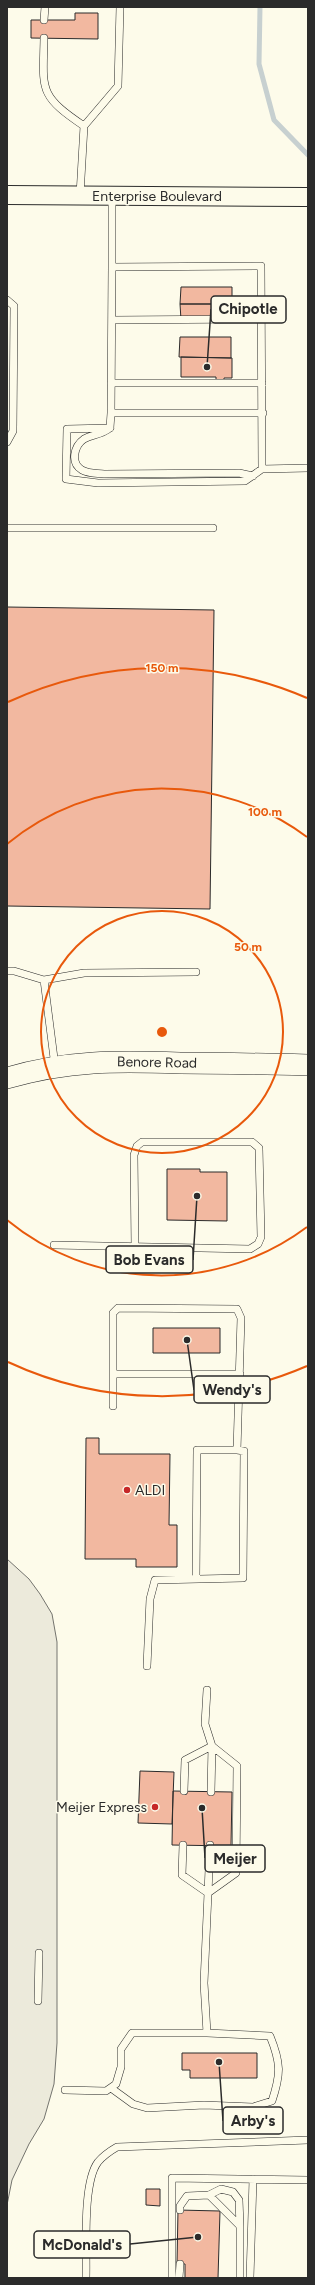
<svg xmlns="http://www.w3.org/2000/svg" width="315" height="2285" font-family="Figtree,sans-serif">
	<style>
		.parking { fill: #eceadb; stroke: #74746e }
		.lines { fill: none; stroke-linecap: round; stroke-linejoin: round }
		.stream { stroke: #c7d0d0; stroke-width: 5 }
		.building { fill: #f2b8a0; stroke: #2b2b2b }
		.service-casing { stroke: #2b2b2b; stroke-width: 8 }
		.tertiary-casing { stroke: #2b2b2b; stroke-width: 20 }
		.secondary-casing { stroke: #2b2b2b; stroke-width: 22 }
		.service { stroke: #fdfbea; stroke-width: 7 }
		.tertiary { stroke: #fdfbea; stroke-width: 18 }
		.secondary { stroke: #fdfbea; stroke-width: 21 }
		.ring { fill: none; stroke: #e8590c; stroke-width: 2 }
		.poi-dot { fill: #c62828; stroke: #fdfbea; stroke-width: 1.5 }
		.labels { text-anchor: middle; stroke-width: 3; stroke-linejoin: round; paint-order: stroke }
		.street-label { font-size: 14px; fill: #2b2b2b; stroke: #fdfbea }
		.poi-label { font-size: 14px; fill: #2b2b2b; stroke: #fdfbea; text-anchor: start }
		.centre { fill: #e8590c; stroke: #fdfbea; stroke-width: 2 }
		.ring-label { font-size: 12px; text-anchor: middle; font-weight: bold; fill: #e8590c; stroke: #fdfbea; stroke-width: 3; stroke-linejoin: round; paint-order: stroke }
		.leader { fill: none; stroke: #2b2b2b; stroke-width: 1.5 }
		.callout-dot { fill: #2b2b2b; stroke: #fdfbea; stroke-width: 1.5 }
		.callout { fill: #fdfbea; stroke: #2b2b2b; stroke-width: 1.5 }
		.callout-label { font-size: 15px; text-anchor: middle; font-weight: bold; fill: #2b2b2b }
	</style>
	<rect width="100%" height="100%" fill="#fdfbea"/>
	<path class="parking" d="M7,1559L29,1579L40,1594L52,1614L57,1642V2043L54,2084L44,2119L29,2144L12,2180L7,2205Z"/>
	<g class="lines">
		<path class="stream" d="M260,7L259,64L274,120L308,155"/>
	</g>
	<path class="building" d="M75,13H98V39L31,38V20H75Z
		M181,287H232V304H180Z
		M180,304H232V321L181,320Z
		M180,337H231V358L179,357Z
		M181,357L232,358V378H224V381H216V377H181Z
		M7,607L214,610L210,909L7,906Z
		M167,1169H200V1172H227V1221L167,1220Z
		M153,1328H220V1353H153Z
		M86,1438H99V1454H170L169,1525H177V1567H136V1559H85Z
		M140,1771L174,1772L172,1824L138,1823Z
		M173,1791L232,1792L231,1846L172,1845Z
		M182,2053H257V2078H190V2070H182Z
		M146,2189H160V2206L146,2205Z
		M178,2210L220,2211L218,2278H185V2264L177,2263Z"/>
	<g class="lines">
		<defs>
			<path id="service" d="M44,20L45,7
				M44,38C43,90 38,95 84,126
				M80,195L84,126L118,86L120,7
				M112,267V196
				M7,300L14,306L13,431L7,442
				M112,320L261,319
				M111,383H262
				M111,413L110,428L67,429L66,479L98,483L245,481L262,469
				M263,413H111L112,267L261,266L262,469L308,468
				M110,428C100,436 92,434 84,439C74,446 70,463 82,470C89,474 97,473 104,474L239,473L253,476
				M7,528H213
				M7,971H14L44,980L55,1066
				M44,980L84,973L196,972
				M54,1245L250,1249L258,1244L261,1237L259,1148L252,1142H142L137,1146L134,1155L135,1247
				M113,1374H240
				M113,1406V1313L118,1308L237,1309L241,1318L237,1450L244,1451L243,1578L155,1580L150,1599L147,1666
				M196,1579L197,1450H237
				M207,1690L205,1724L212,1746L237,1766L236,1873L208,1893L204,1983L207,2033
				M184,1791L185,1760L212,1746L211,1792
				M183,1845L182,1875L208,1893
				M208,1893L210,1845
				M38,2001L39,1953
				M65,2090L106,2091L116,2084L121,2067V2049L132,2033H207L270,2036C281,2063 281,2074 272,2101L253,2107L204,2105L147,2108L133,2104L111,2088
				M209,2195L221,2189L233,2192L239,2200L240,2226
				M180,2210V2206L187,2196L209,2195L240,2226V2278
				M86,2278C87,2251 82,2183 98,2162C103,2156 110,2151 117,2147L308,2140
				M172,2278V2178L308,2180
				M179,2278L180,2264
				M250,2278L253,2179"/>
			<path id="tertiary" d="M7,195L308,197"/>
			<path id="secondary" d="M7,1078C69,1060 117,1061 180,1063C222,1063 265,1064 308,1065"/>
		</defs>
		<use href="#service" class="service-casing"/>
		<use href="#tertiary" class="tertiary-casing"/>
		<use href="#secondary" class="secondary-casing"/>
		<use href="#service" class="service"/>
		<use href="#tertiary" class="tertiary"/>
		<use href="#secondary" class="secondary"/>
	</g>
	<g class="ring">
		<circle cx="162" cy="1032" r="121"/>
		<path d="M307 1227A243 243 0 0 1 7 1220M7 844A243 243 0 0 1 307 837"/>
		<path d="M307 1366A364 364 0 0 1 8 1362M8 702A364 364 0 0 1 307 698"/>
	</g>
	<g class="poi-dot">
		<circle cx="127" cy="1490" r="4"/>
		<circle cx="155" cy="1807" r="4"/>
	</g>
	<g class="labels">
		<g class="street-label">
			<text x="157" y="201">Enterprise Boulevard</text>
			<text transform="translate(157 1062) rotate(1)" y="5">Benore Road</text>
		</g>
		<g class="poi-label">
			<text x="135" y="1495">ALDI</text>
			<text x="147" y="1812" text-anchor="end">Meijer Express</text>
		</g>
	</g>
	<circle cx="162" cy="1032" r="6" class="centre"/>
	<g class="ring-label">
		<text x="162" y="672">150 m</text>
		<text x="265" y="816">100 m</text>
		<text x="248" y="951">50 m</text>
	</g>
	<path class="leader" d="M207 367L211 309M197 1196L193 1260M187 1340L194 1390M202 1808L205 1858M219 2062L223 2121M198 2237L130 2244"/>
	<g class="callout-dot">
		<circle cx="207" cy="367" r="4"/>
		<circle cx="197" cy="1196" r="4"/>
		<circle cx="187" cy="1340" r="4"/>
		<circle cx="202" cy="1808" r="4"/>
		<circle cx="219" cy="2062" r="4"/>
		<circle cx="198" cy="2237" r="4"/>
	</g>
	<g class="callout">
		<rect x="211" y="296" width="75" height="27" rx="4"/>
		<rect x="106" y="1246" width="87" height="27" rx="4"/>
		<rect x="194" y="1376" width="76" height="27" rx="4"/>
		<rect x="205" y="1845" width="60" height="27" rx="4"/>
		<rect x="223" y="2107" width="60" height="27" rx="4"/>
		<rect x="34" y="2231" width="96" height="27" rx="4"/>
	</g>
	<g class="callout-label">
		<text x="248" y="314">Chipotle</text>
		<text x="149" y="1265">Bob Evans</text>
		<text x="232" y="1395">Wendy's</text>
		<text x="235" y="1864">Meijer</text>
		<text x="253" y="2126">Arby's</text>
		<text x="82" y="2250">McDonald's</text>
	</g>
	<rect width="315" height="2285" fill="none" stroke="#2b2b2b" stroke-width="16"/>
</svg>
